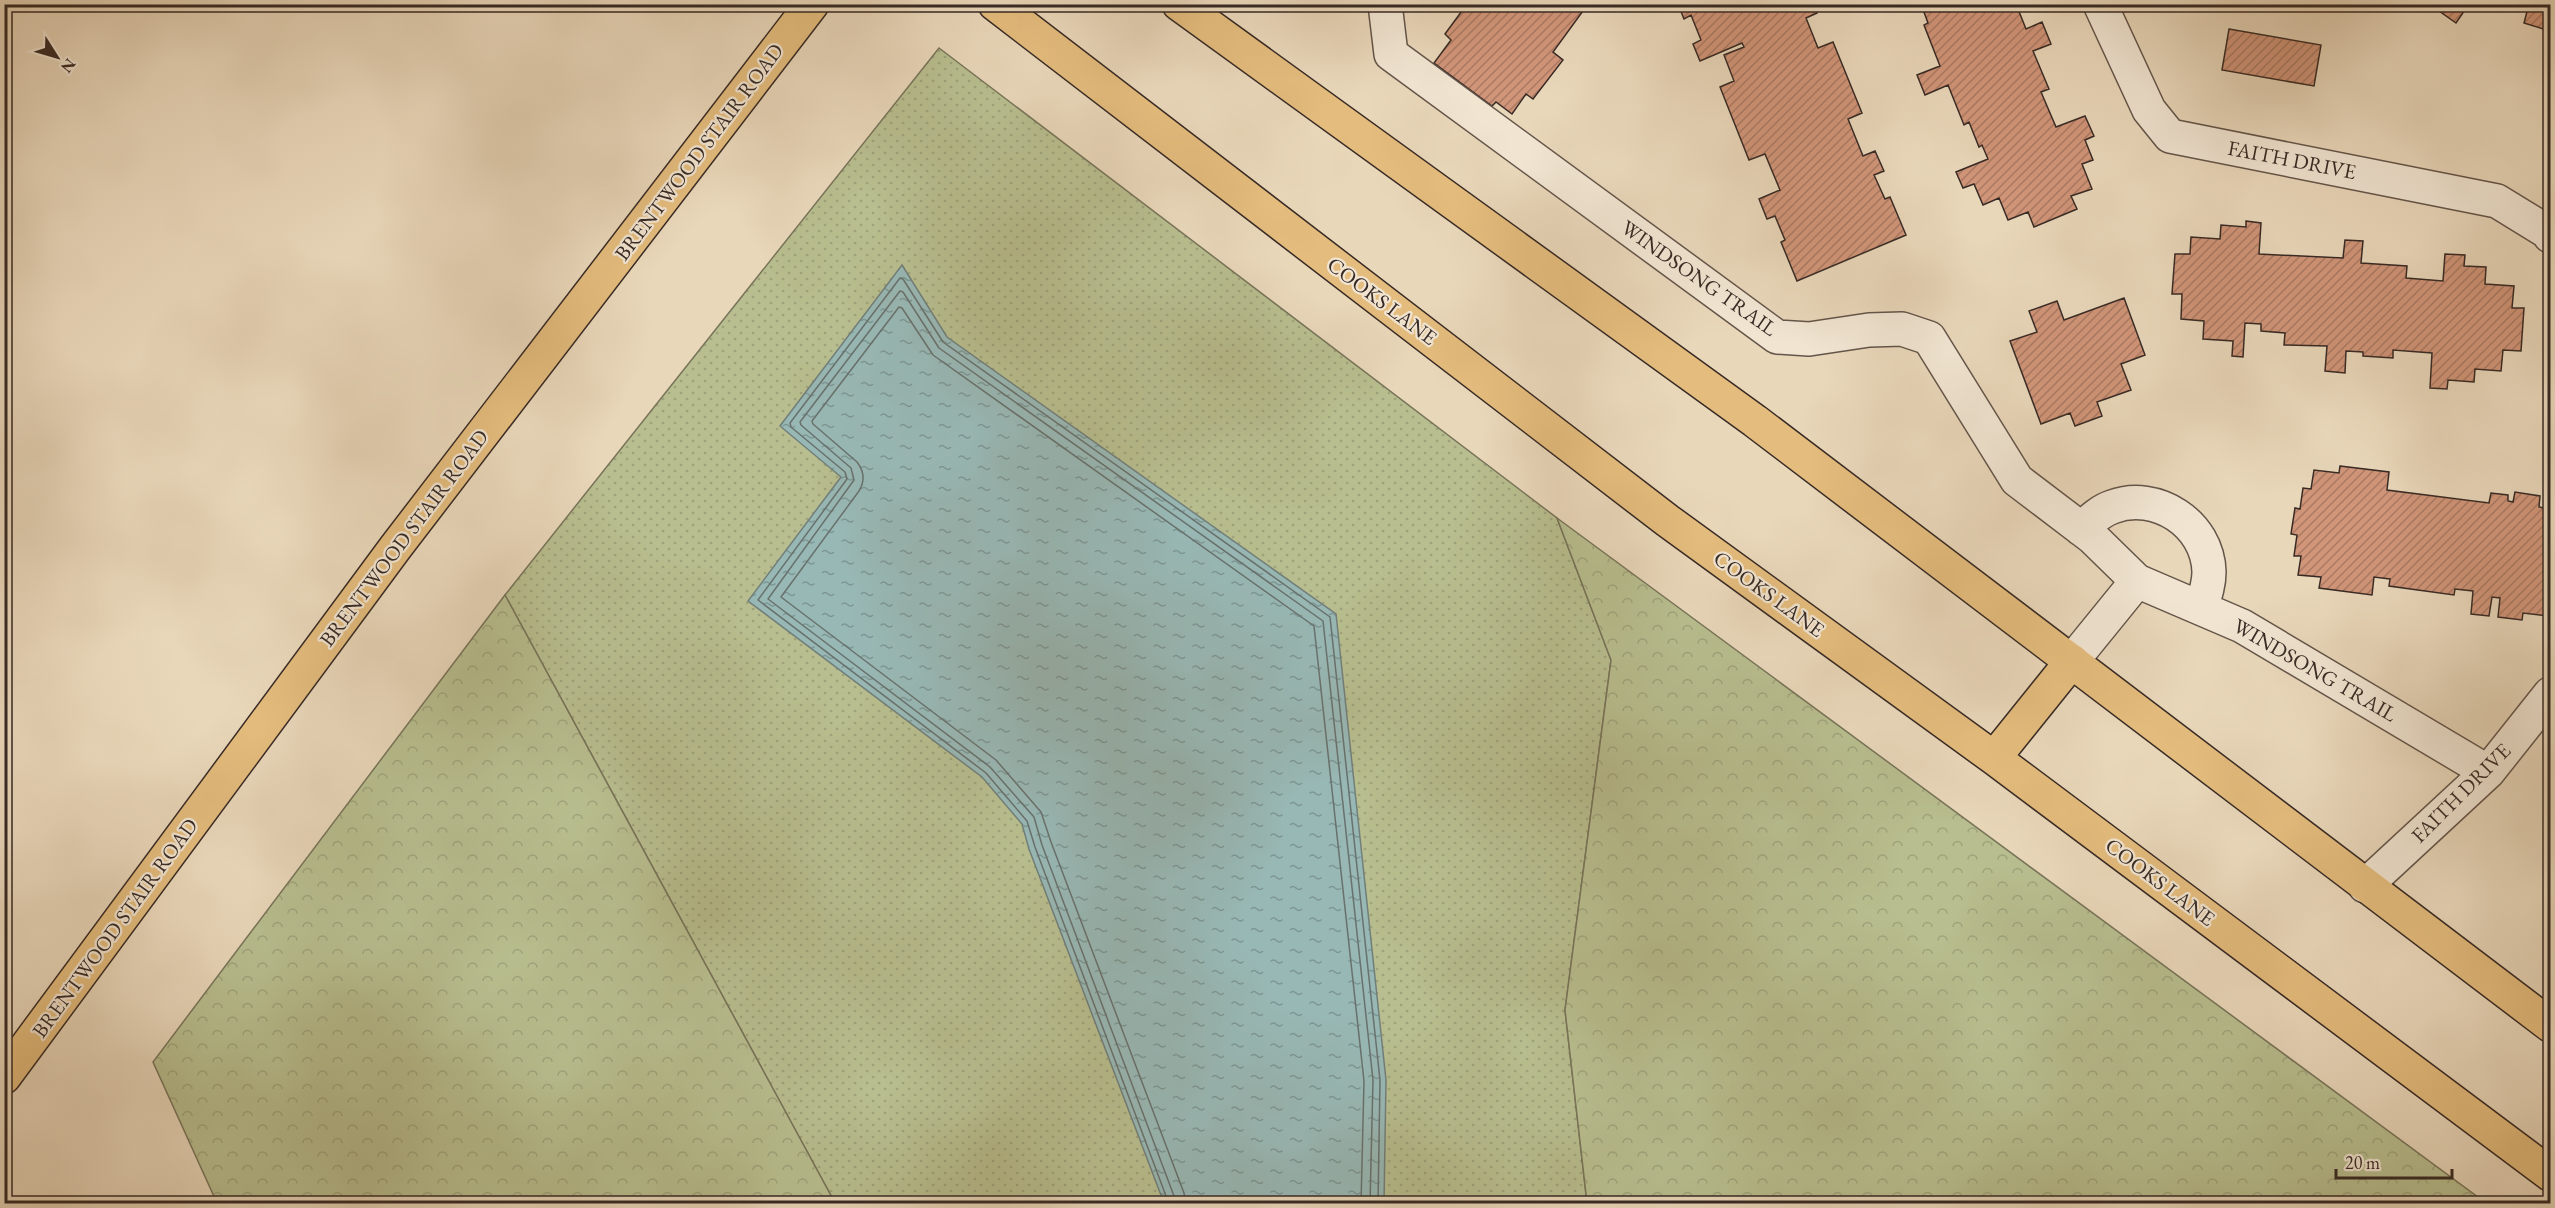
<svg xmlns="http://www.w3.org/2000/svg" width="2555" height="1208" font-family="'EB Garamond',serif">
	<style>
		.grass { fill: url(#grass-dots); stroke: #78745a; stroke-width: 1.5 }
		.forest { fill: url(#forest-crowns); stroke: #78745a; stroke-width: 1.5 }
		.water { fill: url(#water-ripples); stroke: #717f7b; stroke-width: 1.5 }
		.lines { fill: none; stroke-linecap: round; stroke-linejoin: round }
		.shore { stroke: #68716d; stroke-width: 1.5 }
		.building { fill: url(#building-hatch); stroke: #372a25; stroke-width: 1.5 }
		.minor-casing { stroke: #64554a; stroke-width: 36 }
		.major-casing { stroke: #372a25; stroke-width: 36 }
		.minor { stroke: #f1e5d2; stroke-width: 33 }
		.major { stroke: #e4bc7d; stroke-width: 33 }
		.labels { text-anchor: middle; stroke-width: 4.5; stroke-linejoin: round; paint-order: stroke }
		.street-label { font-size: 21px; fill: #372a25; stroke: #f1e5d2 }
	</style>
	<defs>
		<pattern id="grass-dots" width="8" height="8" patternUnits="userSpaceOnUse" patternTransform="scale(1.5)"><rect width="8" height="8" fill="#b8be8f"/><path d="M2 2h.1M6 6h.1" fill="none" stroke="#9fa37b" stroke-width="1.8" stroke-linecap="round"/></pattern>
		<pattern id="forest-crowns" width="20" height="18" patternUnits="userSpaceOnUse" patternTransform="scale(1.5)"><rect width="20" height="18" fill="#b8be8f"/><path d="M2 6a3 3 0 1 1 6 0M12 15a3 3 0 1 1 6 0" fill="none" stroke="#9fa37b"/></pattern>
		<pattern id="water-ripples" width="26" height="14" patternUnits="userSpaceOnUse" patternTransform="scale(1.5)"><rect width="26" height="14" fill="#98b8b5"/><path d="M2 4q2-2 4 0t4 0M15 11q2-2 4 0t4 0" fill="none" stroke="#7d9693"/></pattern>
		<pattern id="building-hatch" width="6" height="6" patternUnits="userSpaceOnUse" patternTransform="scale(1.5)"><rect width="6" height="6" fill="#d19579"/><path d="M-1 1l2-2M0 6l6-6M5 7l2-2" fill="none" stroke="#aa7a63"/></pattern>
	</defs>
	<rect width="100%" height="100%" fill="#e9d7ba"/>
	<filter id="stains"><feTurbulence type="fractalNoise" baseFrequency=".00333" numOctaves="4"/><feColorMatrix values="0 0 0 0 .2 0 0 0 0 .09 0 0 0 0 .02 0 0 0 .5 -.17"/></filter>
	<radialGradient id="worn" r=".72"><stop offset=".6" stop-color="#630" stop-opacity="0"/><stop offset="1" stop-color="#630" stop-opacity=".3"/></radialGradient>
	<path class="grass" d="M939,48L1557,518L1611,660L1565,1010L1587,1203H835L505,595Z"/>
	<path class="forest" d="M1557,518L2486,1203H1587L1565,1010L1611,660Z
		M505,595L835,1203H217L153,1062Z"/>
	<path class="water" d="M902,265L947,337L1336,614L1386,1080L1384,1203H1164L1029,849L1022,824L982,777L748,601L841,477L780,426Z"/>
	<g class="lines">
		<path class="shore" d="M1169,1204L1035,847L1027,821L986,773L758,600L847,479L845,472L791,427L790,423L900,278L903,279L943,342L1330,617L1380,1080L1378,1204
			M1177,1204L1042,845L1034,817L990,767L768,599L854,480L851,468L801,425L800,422L900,291L903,292L939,348L1323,621L1373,1080L1370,1204
			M1186,1204L1184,1193L1051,842L1041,812L996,760L781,597L859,491C865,481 864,471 857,462L813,424L812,421L899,307L902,308L933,355L1314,626L1364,1081L1361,1204"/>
	</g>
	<path class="building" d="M1467,4H1588L1553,52L1563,60L1533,99L1526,94L1512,114L1496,102L1492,106L1434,63L1451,40L1445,34Z
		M1678,4H1814L1817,13L1806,18L1818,48L1833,42L1862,113L1848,119L1863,156L1875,151L1884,171L1874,175L1885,199L1890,197L1906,235L1797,281L1781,242L1785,240L1775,216L1767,219L1759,199L1780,190L1765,154L1749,160L1720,87L1734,81L1724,55L1744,47L1742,43L1700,61L1693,44L1701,40L1691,15L1684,19Z
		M1921,4H2016L2026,29L2042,22L2051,44L2033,51L2049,89L2041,92L2056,127L2085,116L2094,136L2085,140L2093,160L2082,164L2092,189L2071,196L2077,209L2034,227L2028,212L2008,220L1999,198L1983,205L1974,184L1963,188L1956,172L1988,159L1982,145L1979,147L1969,122L1964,125L1948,85L1925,95L1917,75L1940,66L1924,25L1928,23Z
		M2438,4H2469L2456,23L2435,8Z
		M2529,4H2550V31L2524,23Z
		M2229,29L2321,45L2314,86L2222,70Z
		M2246,221L2261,223L2259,254L2343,258L2345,240L2363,241L2361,263L2407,266L2406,278L2443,281L2445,254L2465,255L2464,266L2486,267L2485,284L2514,286L2512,308H2524L2521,351L2503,350L2501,371L2475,369L2474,382L2448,380L2447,389L2430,388L2432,353L2393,350V358L2363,356V352L2346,351L2345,373L2325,371L2327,346L2284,345L2285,333L2261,331V324L2245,323L2243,357L2232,356L2233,341L2203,339L2204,321L2181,319L2182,294H2172L2175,254H2190L2191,237L2220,239L2221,225L2246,227Z
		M2124,298L2145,355L2121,364L2131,390L2097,402L2102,416L2075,426L2070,413L2041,424L2010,341L2037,332L2029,311L2057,301L2064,320Z
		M2340,466L2389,472L2387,490L2489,503L2491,493L2508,495V501L2513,502L2515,492L2540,496L2539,507L2550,509V594L2548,616L2523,613L2522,620L2498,617L2500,598L2492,597L2489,616L2471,614L2473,591L2455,589L2454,595L2389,586L2390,579L2374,577L2372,595L2319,588L2321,577L2298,575L2301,556H2294L2297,535L2291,534L2295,508L2300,509L2303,488L2311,489L2314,470L2339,473Z"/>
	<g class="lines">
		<defs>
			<path id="minor" d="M1385,4L1391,54L1777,337L1809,339L1869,330L1902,329L1929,338L2017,480L2092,537L2137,581L2242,626L2488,772
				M2100,4L2149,110L2170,136L2497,201L2549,233L2550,236
				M2081,529C2091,520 2100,511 2112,507C2156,490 2208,524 2209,572C2209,585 2205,596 2201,608
				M2072,661L2137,581
				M2365,886L2488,772L2550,694"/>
			<path id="major" d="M995,4L1668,521L1994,758L2550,1174
				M1179,4L1755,421L2550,1025
				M1994,758L2072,661
				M4,1077L395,548L812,4"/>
		</defs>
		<use href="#minor" class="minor-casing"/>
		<use href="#major" class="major-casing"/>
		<use href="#minor" class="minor"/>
		<use href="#major" class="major"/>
	</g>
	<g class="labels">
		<g class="street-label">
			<text transform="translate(699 152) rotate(-53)" y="7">BRENTWOOD STAIR ROAD</text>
			<text transform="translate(2292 160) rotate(11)" y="7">FAITH DRIVE</text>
			<text transform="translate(1699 278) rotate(35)" y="7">WINDSONG TRAIL</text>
			<text transform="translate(1382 301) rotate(37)" y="7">COOKS LANE</text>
			<text transform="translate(404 538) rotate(-53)" y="7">BRENTWOOD STAIR ROAD</text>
			<text transform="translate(1769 594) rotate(36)" y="7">COOKS LANE</text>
			<text transform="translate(2315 670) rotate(30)" y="7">WINDSONG TRAIL</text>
			<text transform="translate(2461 793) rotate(-45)" y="7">FAITH DRIVE</text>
			<text transform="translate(2160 882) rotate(37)" y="7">COOKS LANE</text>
			<text transform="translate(115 928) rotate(-54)" y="7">BRENTWOOD STAIR ROAD</text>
		</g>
	</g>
	<rect width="2555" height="1208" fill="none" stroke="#e9d7ba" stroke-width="24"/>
	<rect x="6" y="6" width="2543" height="1196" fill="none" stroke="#372a25" stroke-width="3"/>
	<rect x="12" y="12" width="2531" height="1184" fill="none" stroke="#372a25" stroke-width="1.5"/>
	<g transform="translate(57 57) rotate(127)" stroke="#f1e5d2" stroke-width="4.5" paint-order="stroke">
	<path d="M0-4.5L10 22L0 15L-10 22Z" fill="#372a25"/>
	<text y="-9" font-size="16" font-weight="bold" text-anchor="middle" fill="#372a25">N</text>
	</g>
	<path d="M2336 1169v9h116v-9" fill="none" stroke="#372a25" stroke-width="3"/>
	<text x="2345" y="1169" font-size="18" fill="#372a25" stroke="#f1e5d2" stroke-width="4.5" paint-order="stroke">20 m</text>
	<rect width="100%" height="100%" filter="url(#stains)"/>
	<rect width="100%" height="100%" fill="url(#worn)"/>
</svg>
